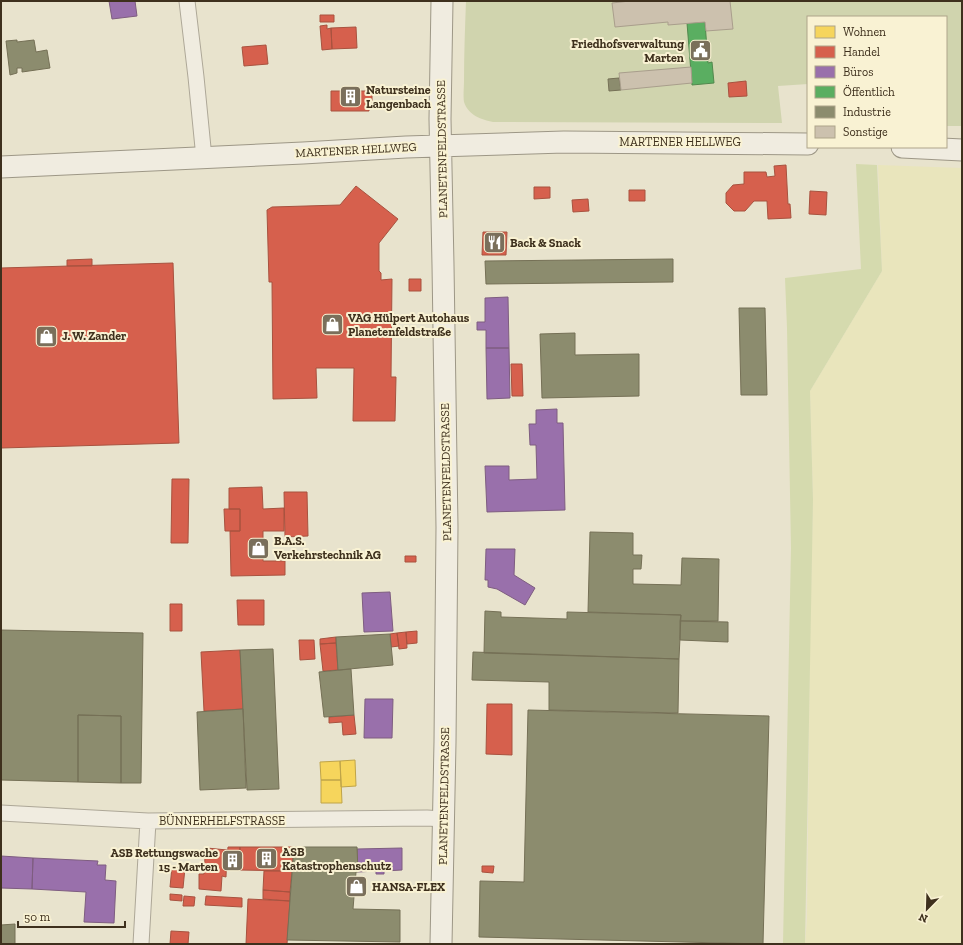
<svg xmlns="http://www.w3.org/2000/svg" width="963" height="945" font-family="'Zilla Slab',serif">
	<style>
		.farmland { fill: #e9e5bc }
		.green { fill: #d5daae }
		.cemetery { fill: #d0d4ae }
		.homes { fill: #f6d55c; stroke: #bfa449 }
		.shops { fill: #d6604d; stroke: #a8523f }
		.offices { fill: #9970ab; stroke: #7e5d80 }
		.public { fill: #5aae61; stroke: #52884d }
		.industry { fill: #8c8c6e; stroke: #757056 }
		.building { fill: #ccc1ae; stroke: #a99e8c }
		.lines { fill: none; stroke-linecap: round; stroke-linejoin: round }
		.street-casing { stroke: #ada797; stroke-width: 17 }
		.secondary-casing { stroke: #9d9786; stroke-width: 23 }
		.street { stroke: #f0ece0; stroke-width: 15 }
		.secondary { stroke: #f0ece0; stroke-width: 21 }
		.labels { text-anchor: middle; stroke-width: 4; stroke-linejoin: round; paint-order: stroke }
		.poi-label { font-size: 12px; font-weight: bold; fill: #3e301d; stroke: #f9f2d3; text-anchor: start }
		.street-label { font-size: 12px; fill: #3e301d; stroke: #f9f2d3 }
	</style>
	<rect width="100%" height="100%" fill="#e8e3cd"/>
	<path class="farmland" d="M878,165L962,168V944H805L807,919L810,638L813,498L810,391L882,271Z"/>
	<path class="green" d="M856,164L877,165L882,271L810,391L813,500L805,944H783L791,548L787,328L785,278L861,269Z"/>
	<path class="cemetery" d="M466,1H962V126H946V17H808V84L778,86L782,123L493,122C482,120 468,115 464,102C463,96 464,87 464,81C464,54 465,28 466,1Z"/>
	<path class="homes" d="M355,760L356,786L341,787L340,761Z
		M340,761L341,780H321L320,762Z
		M321,780H341L342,803H321Z"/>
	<path class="shops" d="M320,15H334V22H320Z
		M327,25V29L331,28L332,49L322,50L320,26Z
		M356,27L357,48L332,49L331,28Z
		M266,45L268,64L244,66L242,47Z
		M746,81L747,96L729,97L728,83Z
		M331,91H372V103H369V111H331Z
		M786,165L788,204H790L791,218L768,219L767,201H754L745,211H734L726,203V193L733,185L744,184V172H766L767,177L775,176L774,166Z
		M356,186L398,219L379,243V271L381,273V280L392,279L391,377H396L395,421H353L354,368H316L317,398L273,399L272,282H269L267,210L272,207L340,205Z
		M534,187H550V198L534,199Z
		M629,190H645V201H629Z
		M810,191L827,192L826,215L809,214Z
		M588,199L589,211L573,212L572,200Z
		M483,232H507L506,255H482Z
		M92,259V266H67V260Z
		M173,263L179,443L1,448V268Z
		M409,279H421V291H409Z
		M511,364H522L523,396H512Z
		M172,479H189L188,543H171Z
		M262,487L263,509L284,508V531H263V561H285V575L231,576L230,531H240V509H229V488Z
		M284,492H307L308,536L285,537Z
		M224,509H240V531H225Z
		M405,556H416V562H405Z
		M237,600H264V625H238Z
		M170,604H182V631H170Z
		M417,631V643L407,644L406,632Z
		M406,632L407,648L399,649L397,633Z
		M397,633L399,646L391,647L390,634Z
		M336,637V643L320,644V639Z
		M299,640H314L315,659L300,660Z
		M336,643L338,670L323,671L320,644Z
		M240,650L243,709L204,711L201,652Z
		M487,704H512V755L486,754Z
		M354,715L356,734L343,735L342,722L329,723V717Z
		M228,847H240L239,870L226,869Z
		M240,847H294L292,871L239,870Z
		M207,848L227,850L226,877L222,876L221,891L199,889V874H204L205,857H207Z
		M482,866H494L493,873L482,872Z
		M172,867L185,868L183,888L170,887Z
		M264,871H292L290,892L263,890Z
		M263,890L290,892V901L263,899Z
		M170,894L182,895V901L170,900Z
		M184,896L195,897L194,906H183Z
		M206,896L242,898V907L205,905Z
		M248,899L290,901L287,944H246Z
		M171,931L189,932L188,944H170Z"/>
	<path class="offices" d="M109,1H135L137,16L112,19Z
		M508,297L509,348H486V330H477V322H485V298Z
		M486,348H509L510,398L487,399Z
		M557,409V423H563L565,510L487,512L485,466H509V480L537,479L536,445H530L529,424H536V410Z
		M486,549H515L514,575L535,588L525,605L497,589L488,587V580H485Z
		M390,592L393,631L364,632L362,593Z
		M365,699H393L392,738H364Z
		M402,848V870L384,871V874H376V871L358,872L357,849Z
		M1,856L33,858L32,889L1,888Z
		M33,858L98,861L97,865H106L105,880L116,881L114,923L84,922L86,892L32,889Z"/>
	<path class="public" d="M705,22L708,63L712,62L714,83L692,85L687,23Z"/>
	<path class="industry" d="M17,40V42L34,40L36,52L47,50L50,68L22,72V68H17V73L10,75L6,41Z
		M619,78L621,90L609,91L608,79Z
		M673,259V282L486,284L485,261Z
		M739,308H765L767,395H741Z
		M575,333V355L639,354V396L542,398L540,334Z
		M590,532L633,533V555H642L641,569H633V584L681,585L682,558L719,559L718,621H680L681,615L588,612Z
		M485,611L501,612V617L567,619V612L681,615L679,659L484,653Z
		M680,621L728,622V642L680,640Z
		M1,630L143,633L141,783H121V716L78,715V782L1,780Z
		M390,634L393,665L338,670L336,637Z
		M273,649L279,789L247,790L240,650Z
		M473,652L679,659L678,713L549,710V682L472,680Z
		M351,669L354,715L324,717L319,672Z
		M243,709L246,788L200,790L197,712Z
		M528,710L769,716L763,944L479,937L480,881L524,882Z
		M78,715L121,716V783L78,782Z
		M294,847H357L358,872H356L353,909L400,910V942L287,940Z
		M15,924V944H1V925Z"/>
	<path class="building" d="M630,1H730L733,29L706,31L705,22L668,25V22L615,27L612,3Z
		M691,67L692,83L621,90L619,73Z"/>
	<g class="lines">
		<defs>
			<path id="street" d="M187,1L196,77L204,158
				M1,813L148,821L427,818L443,819
				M141,944L148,821"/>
			<path id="secondary" d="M902,147L962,150
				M1,167L303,153L406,147L564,142L808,144
				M441,944L445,742L447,527L443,265L440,119L442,1"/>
		</defs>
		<use href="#street" class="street-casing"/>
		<use href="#secondary" class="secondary-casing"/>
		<use href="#street" class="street"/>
		<use href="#secondary" class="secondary"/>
	</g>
	<defs>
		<symbol id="civic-square" viewBox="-11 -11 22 22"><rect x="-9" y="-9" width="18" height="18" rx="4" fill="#7a6f5b" stroke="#f9f2d3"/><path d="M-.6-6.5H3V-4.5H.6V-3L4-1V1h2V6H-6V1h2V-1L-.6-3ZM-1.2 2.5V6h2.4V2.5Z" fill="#fff"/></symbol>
		<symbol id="building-square" viewBox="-11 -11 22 22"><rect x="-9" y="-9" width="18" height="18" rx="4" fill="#7a6f5b" stroke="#f9f2d3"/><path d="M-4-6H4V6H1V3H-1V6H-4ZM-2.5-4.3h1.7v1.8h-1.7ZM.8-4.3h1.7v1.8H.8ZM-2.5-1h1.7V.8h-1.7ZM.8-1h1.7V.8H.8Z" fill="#fff"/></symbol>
		<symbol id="restaurant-square" viewBox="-11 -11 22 22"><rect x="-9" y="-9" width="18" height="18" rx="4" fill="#7a6f5b" stroke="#f9f2d3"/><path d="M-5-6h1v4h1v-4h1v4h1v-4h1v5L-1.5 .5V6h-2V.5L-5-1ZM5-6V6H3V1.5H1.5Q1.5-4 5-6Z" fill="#fff"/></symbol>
		<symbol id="shop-square" viewBox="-11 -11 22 22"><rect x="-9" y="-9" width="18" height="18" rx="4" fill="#7a6f5b" stroke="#f9f2d3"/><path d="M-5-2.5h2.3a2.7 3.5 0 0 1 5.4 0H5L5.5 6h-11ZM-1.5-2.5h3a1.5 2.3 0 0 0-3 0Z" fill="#fff"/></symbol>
	</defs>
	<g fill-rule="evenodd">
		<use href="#civic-square" x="688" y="38" width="25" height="25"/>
		<use href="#building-square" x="338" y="84" width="25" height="25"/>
		<use href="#restaurant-square" x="482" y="230" width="25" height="25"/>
		<use href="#shop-square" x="320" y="312" width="25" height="25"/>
		<use href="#shop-square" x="34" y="324" width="25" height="25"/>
		<use href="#shop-square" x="246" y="536" width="25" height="25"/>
		<use href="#building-square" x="254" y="846" width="25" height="25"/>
		<use href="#building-square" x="220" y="848" width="25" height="25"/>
		<use href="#shop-square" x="344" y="874" width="25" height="25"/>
	</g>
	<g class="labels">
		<g class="poi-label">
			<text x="684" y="48" text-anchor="end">Friedhofsverwaltung<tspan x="684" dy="14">Marten</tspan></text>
			<text x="366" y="94">Natursteine<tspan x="366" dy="14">Langenbach</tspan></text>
			<text x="510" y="247">Back &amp; Snack</text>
			<text x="348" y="322">VAG Hülpert Autohaus<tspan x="348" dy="14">Planetenfeldstraße</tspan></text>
			<text x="62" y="340">J. W. Zander</text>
			<text x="274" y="545">B.A.S.<tspan x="274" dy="14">Verkehrstechnik AG</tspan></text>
			<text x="282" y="856">ASB<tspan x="282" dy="14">Katastrophenschutz</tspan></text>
			<text x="218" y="857" text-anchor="end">ASB Rettungswache<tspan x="218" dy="14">15 - Marten</tspan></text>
			<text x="372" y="891">HANSA-FLEX</text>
		</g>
		<g class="street-label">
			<text x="680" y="146">MARTENER HELLWEG</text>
			<text transform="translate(442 149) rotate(-91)" y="4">PLANETENFELDSTRASSE</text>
			<text transform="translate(356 150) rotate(-3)" y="4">MARTENER HELLWEG</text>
			<text transform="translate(446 472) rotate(-91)" y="4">PLANETENFELDSTRASSE</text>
			<text transform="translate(444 796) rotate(-89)" y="4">PLANETENFELDSTRASSE</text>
			<text x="222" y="825">BÜNNERHELFSTRASSE</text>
		</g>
	</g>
	<rect width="963" height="945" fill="none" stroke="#3e301d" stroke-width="4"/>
	<rect x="807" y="16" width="140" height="132" fill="#f9f2d3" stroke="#aea48a"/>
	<rect x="815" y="26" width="20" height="12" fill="#f6d55c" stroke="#aea48a"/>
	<text x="843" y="36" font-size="12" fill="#3e301d">Wohnen</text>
	<rect x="815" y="46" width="20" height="12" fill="#d6604d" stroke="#aea48a"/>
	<text x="843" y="56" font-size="12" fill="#3e301d">Handel</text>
	<rect x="815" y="66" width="20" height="12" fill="#9970ab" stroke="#aea48a"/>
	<text x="843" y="76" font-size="12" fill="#3e301d">Büros</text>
	<rect x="815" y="86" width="20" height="12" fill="#5aae61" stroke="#aea48a"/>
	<text x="843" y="96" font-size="12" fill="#3e301d">Öffentlich</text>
	<rect x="815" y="106" width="20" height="12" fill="#8c8c6e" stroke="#aea48a"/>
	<text x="843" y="116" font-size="12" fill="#3e301d">Industrie</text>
	<rect x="815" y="126" width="20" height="12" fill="#ccc1ae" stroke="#aea48a"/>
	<text x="843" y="136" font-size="12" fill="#3e301d">Sonstige</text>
	<g transform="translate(927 909) rotate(203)" stroke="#f9f2d3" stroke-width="3" paint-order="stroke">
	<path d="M0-3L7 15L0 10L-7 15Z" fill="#3e301d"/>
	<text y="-6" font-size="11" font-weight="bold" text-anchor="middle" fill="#3e301d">N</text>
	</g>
	<path d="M18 921v6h107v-6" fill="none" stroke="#3e301d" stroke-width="2"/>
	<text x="24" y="921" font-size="12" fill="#3e301d" stroke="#f9f2d3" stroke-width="3" paint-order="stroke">50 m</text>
</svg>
